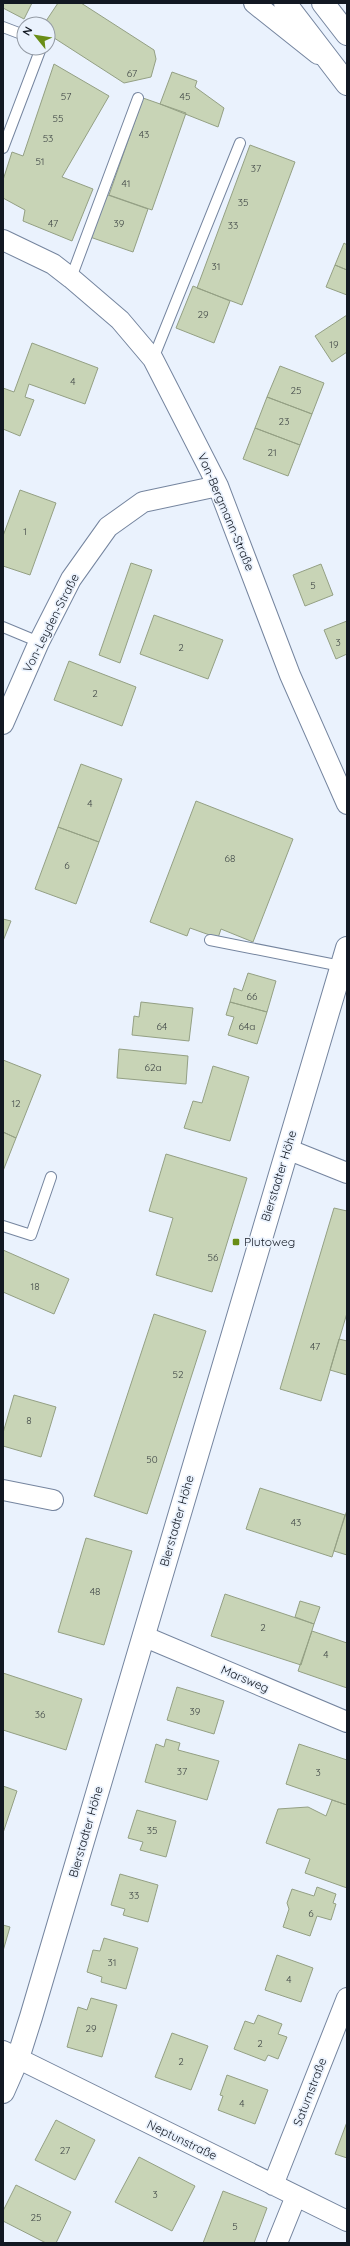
<svg xmlns="http://www.w3.org/2000/svg" width="350" height="2246" font-family="Quicksand,sans-serif">
	<style>
		.building { fill: #c8d4b6; stroke: #94a084 }
		.lines { fill: none; stroke-linecap: round; stroke-linejoin: round }
		.lane-casing { stroke: #75859f; stroke-width: 12 }
		.street-casing { stroke: #75859f; stroke-width: 22 }
		.secondary-casing { stroke: #75859f; stroke-width: 24 }
		.primary-casing { stroke: #75859f; stroke-width: 24 }
		.lane { stroke: #fff; stroke-width: 10 }
		.street { stroke: #fff; stroke-width: 20 }
		.secondary { stroke: #fff; stroke-width: 22 }
		.primary { stroke: #fff; stroke-width: 22 }
		.poi-dot { fill: #698d16; stroke: #eaf2fd; stroke-width: 1.5 }
		.labels { text-anchor: middle; stroke-width: 3.5; stroke-linejoin: round; paint-order: stroke }
		.number-label { font-size: 10px; fill: #404747 }
		.street-label { font-size: 12px; fill: #121822; stroke: #eaf2fd }
		.poi-label { font-size: 12px; fill: #121822; stroke: #eaf2fd; text-anchor: start }
	</style>
	<rect width="100%" height="100%" fill="#eaf2fd"/>
	<path class="building" d="M3,3H32L24,19L3,8Z
		M58,3H81L154,50L156,59L151,77L124,83L48,34V24H44Z
		M54,64L109,96L62,177L93,189L72,241L23,221L25,210L3,198V180L12,152L23,156Z
		M172,72L197,81L195,87L224,108L218,127L160,104Z
		M143,98L186,113L152,210L109,195Z
		M250,145L295,162L242,305L197,288Z
		M105,194L148,209L133,252L90,237Z
		M344,243L347,245V270L335,265Z
		M335,265L347,270V295L326,287Z
		M193,286L230,301L214,343L176,328Z
		M347,315V352L332,362L315,336Z
		M32,343L98,368L85,404L29,384L25,397L34,400L20,436L3,429V388L14,392Z
		M280,366L324,383L312,414L267,397Z
		M267,397L312,414L300,445L255,428Z
		M255,428L300,445L288,476L243,459Z
		M20,490L56,503L30,575L3,566V536Z
		M131,563L152,570L120,663L99,655Z
		M321,564L333,595L305,606L293,575Z
		M154,615L223,640L208,679L140,654Z
		M347,621V654L336,659L324,630Z
		M69,661L136,687L122,726L54,700Z
		M81,764L122,779L99,842L58,827Z
		M196,801L293,839L253,942L221,929L218,938L190,928L187,936L150,922Z
		M58,827L99,842L76,904L35,889Z
		M3,919L11,921L3,941Z
		M248,973L276,981L267,1012L230,1002L234,988L242,991Z
		M141,1002L193,1008L189,1041L132,1035L134,1016L139,1017Z
		M230,1002L267,1012L257,1044L228,1035L234,1017L226,1015Z
		M119,1049L188,1056L186,1084L117,1078Z
		M3,1060L41,1075L16,1138L3,1132Z
		M213,1066L249,1077L230,1141L184,1128L193,1101L202,1103Z
		M3,1132L16,1138L3,1171Z
		M166,1154L247,1178L212,1292L156,1275L173,1218L149,1211Z
		M334,1208L347,1211V1313L321,1401L280,1389Z
		M3,1250L69,1279L54,1314L3,1292Z
		M154,1314L206,1331L147,1514L94,1496Z
		M339,1339L347,1341V1375L330,1370Z
		M14,1395L56,1407L41,1457L3,1446V1433Z
		M260,1488L345,1515L332,1557L246,1529Z
		M347,1510V1555L334,1551Z
		M86,1538L132,1551L104,1645L58,1632Z
		M225,1594L314,1624L301,1665L211,1636Z
		M300,1601L320,1607L314,1624L295,1617Z
		M312,1631L347,1643V1688L298,1671Z
		M3,1673L82,1699L66,1750L3,1730Z
		M177,1687L224,1701L214,1734L167,1720Z
		M166,1739L180,1743L178,1750L219,1761L207,1800L145,1782L156,1744L164,1747Z
		M299,1744L347,1760V1805L286,1784Z
		M3,1786L17,1791L3,1833Z
		M332,1800L347,1805V1888L305,1873L310,1859L266,1843L278,1809L308,1807L326,1816Z
		M137,1810L176,1821L166,1857L140,1850L143,1842L128,1838Z
		M120,1874L158,1885L148,1922L123,1915L125,1909L111,1905Z
		M317,1887L336,1894L333,1903L336,1904L331,1920L317,1916L310,1936L283,1927L289,1909L287,1903L292,1889L314,1896Z
		M3,1925L10,1927L3,1951Z
		M104,1938L138,1948L126,1989L101,1982L102,1977L87,1972L93,1950L100,1951Z
		M277,1955L313,1968L301,2002L265,1990Z
		M91,1998L117,2005L102,2057L67,2047L78,2007L87,2010Z
		M258,2015L282,2024L278,2034L287,2037L278,2059L268,2055L265,2061L234,2049L245,2021L254,2024Z
		M172,2033L208,2046L191,2090L155,2077Z
		M227,2075L268,2090L255,2124L218,2110L223,2096L220,2095Z
		M56,2120L95,2140L75,2180L35,2160Z
		M347,2122V2158L335,2154Z
		M139,2157L195,2186L172,2231L115,2202Z
		M16,2185L71,2212L56,2243H46L3,2221V2211Z
		M223,2191L267,2208L254,2243H203Z"/>
	<g class="lines">
		<defs>
			<path id="lane" d="M3,27L24,35
				M3,148L41,48
				M71,278L138,98
				M153,359L240,143
				M3,627L39,642
				M210,940L341,966
				M3,1226L31,1235L51,1177"/>
			<path id="street" d="M254,3L318,54
				M3,240L53,264L71,278L120,320L153,359L218,486L290,675L347,804
				M3,724L39,642L71,579L108,527L143,502L218,486
				M287,1149L347,1173
				M3,1490L53,1500
				M143,1636L347,1722
				M3,2051L347,2221
				M273,2185L347,1998
				M277,2243L296,2196"/>
			<path id="secondary" d="M3,2092L18,2058L31,2017L347,948"/>
			<path id="primary" d="M285,3L347,84
				M323,3L347,34"/>
		</defs>
		<use href="#lane" class="lane-casing"/>
		<use href="#street" class="street-casing"/>
		<use href="#secondary" class="secondary-casing"/>
		<use href="#primary" class="primary-casing"/>
		<use href="#lane" class="lane"/>
		<use href="#street" class="street"/>
		<use href="#secondary" class="secondary"/>
		<use href="#primary" class="primary"/>
	</g>
	<rect class="poi-dot" x="232" y="1238" width="8" height="8" rx="2"/>
	<g class="labels">
		<g class="number-label">
			<text x="132" y="77">67</text>
			<text x="66" y="100">57</text>
			<text x="185" y="100">45</text>
			<text x="58" y="122">55</text>
			<text x="144" y="138">43</text>
			<text x="48" y="142">53</text>
			<text x="40" y="165">51</text>
			<text x="256" y="172">37</text>
			<text x="126" y="187">41</text>
			<text x="243" y="206">35</text>
			<text x="53" y="227">47</text>
			<text x="119" y="227">39</text>
			<text x="233" y="229">33</text>
			<text x="216" y="270">31</text>
			<text x="203" y="318">29</text>
			<text x="334" y="348">19</text>
			<text x="73" y="385">4</text>
			<text x="296" y="394">25</text>
			<text x="284" y="425">23</text>
			<text x="272" y="456">21</text>
			<text x="25" y="535">1</text>
			<text x="313" y="589">5</text>
			<text x="338" y="646">3</text>
			<text x="181" y="651">2</text>
			<text x="95" y="697">2</text>
			<text x="90" y="807">4</text>
			<text x="230" y="862">68</text>
			<text x="67" y="869">6</text>
			<text x="252" y="1000">66</text>
			<text x="162" y="1030">64</text>
			<text x="247" y="1030">64a</text>
			<text x="153" y="1071">62a</text>
			<text x="16" y="1107">12</text>
			<text x="213" y="1261">56</text>
			<text x="35" y="1290">18</text>
			<text x="315" y="1350">47</text>
			<text x="178" y="1378">52</text>
			<text x="29" y="1424">8</text>
			<text x="152" y="1463">50</text>
			<text x="296" y="1526">43</text>
			<text x="95" y="1595">48</text>
			<text x="263" y="1631">2</text>
			<text x="326" y="1658">4</text>
			<text x="195" y="1715">39</text>
			<text x="40" y="1718">36</text>
			<text x="182" y="1775">37</text>
			<text x="318" y="1776">3</text>
			<text x="152" y="1834">35</text>
			<text x="134" y="1899">33</text>
			<text x="311" y="1917">6</text>
			<text x="112" y="1966">31</text>
			<text x="289" y="1983">4</text>
			<text x="91" y="2032">29</text>
			<text x="260" y="2047">2</text>
			<text x="181" y="2065">2</text>
			<text x="242" y="2107">4</text>
			<text x="65" y="2154">27</text>
			<text x="155" y="2198">3</text>
			<text x="36" y="2221">25</text>
			<text x="235" y="2230">5</text>
		</g>
		<g class="street-label">
			<text transform="translate(226 512) rotate(67)" y="4">Von-Bergmann-Straße</text>
			<text transform="translate(51 623) rotate(-63)" y="4">Von-Leyden-Straße</text>
			<text transform="translate(279 1176) rotate(-73)" y="4">Bierstadter Höhe</text>
			<text transform="translate(177 1521) rotate(-74)" y="4">Bierstadter Höhe</text>
			<text transform="translate(245 1679) rotate(23)" y="4">Marsweg</text>
			<text transform="translate(86 1832) rotate(-74)" y="4">Bierstadter Höhe</text>
			<text transform="translate(310 2092) rotate(-69)" y="4">Saturnstraße</text>
			<text transform="translate(182 2140) rotate(26)" y="4">Neptunstraße</text>
		</g>
		<g class="poi-label">
			<text x="244" y="1246">Plutoweg</text>
		</g>
	</g>
	<rect width="350" height="2246" fill="none" stroke="#121822" stroke-width="8"/>
	<g transform="translate(36 36) rotate(300)"><circle r="19" fill="#eaf2fd" stroke="#949ba5"/>
	<path d="M0-3L7 15L0 10L-7 15Z" fill="#698d16"/>
	<text y="-6" font-size="11" font-weight="bold" text-anchor="middle" fill="#121822">N</text>
	</g>
</svg>
